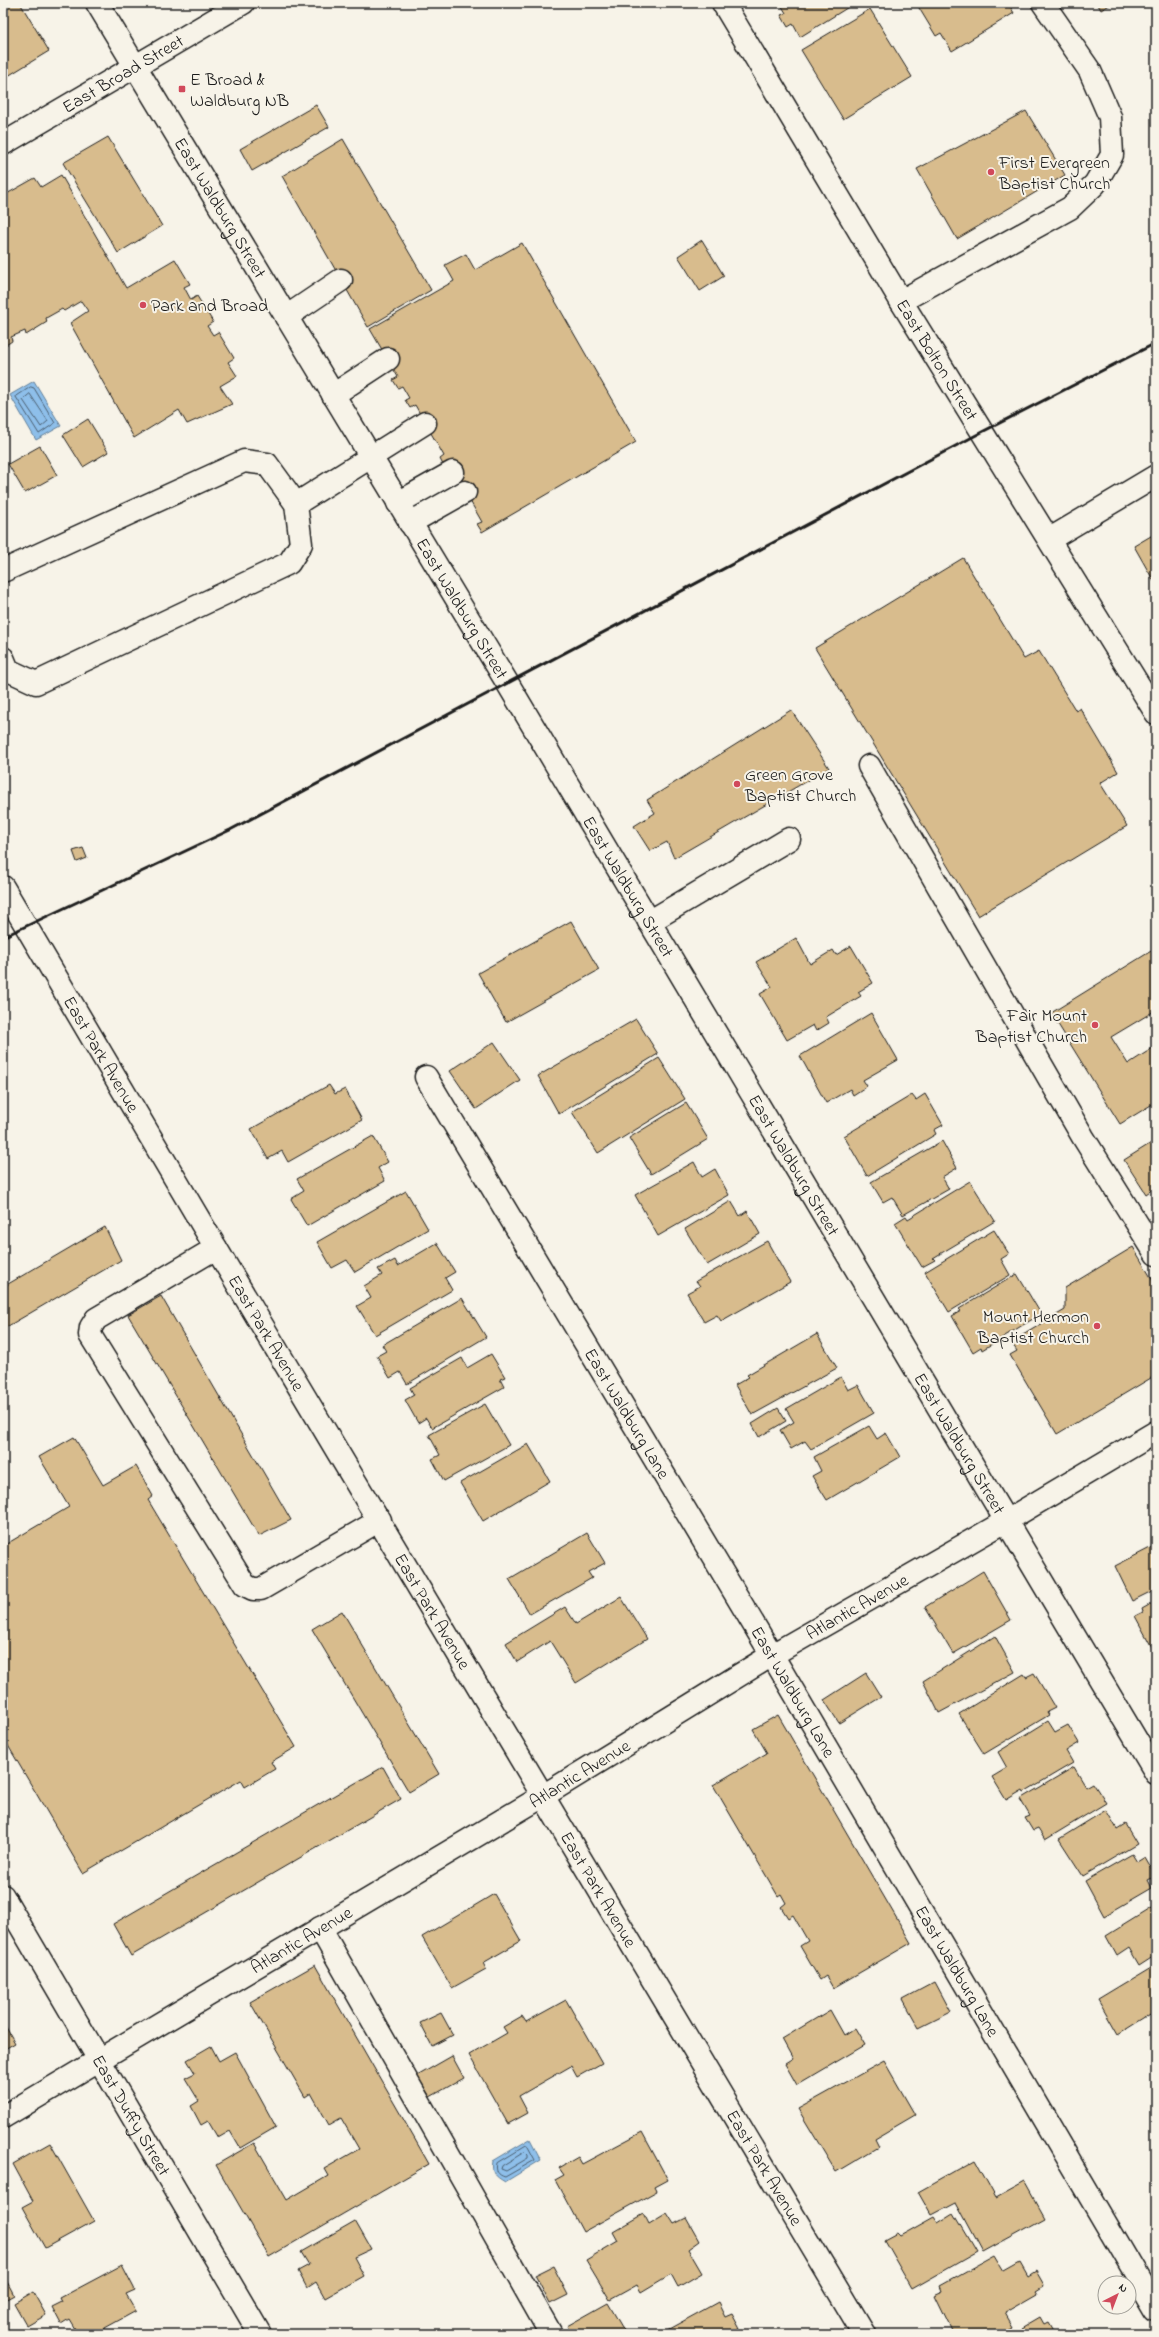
<svg xmlns="http://www.w3.org/2000/svg" width="1159" height="2337" font-family="'Indie Flower',sans-serif">
	<style>
		.water { fill: #8ebfea; stroke: #607e98 }
		.lines { fill: none; stroke-linecap: round; stroke-linejoin: round }
		.shore { stroke: #4a5d6e; stroke-width: 1 }
		.building { fill: #d8bc8d; stroke: #1c1c1c }
		.minor-casing { stroke: #1c1c1c; stroke-width: 25 }
		.major-casing { stroke: #1c1c1c; stroke-width: 25 }
		.minor { stroke: #f7f3e8; stroke-width: 22 }
		.major { stroke: #f7f3e8; stroke-width: 22 }
		.rail { stroke: #1c1c1c; stroke-width: 3 }
		.poi-dot { fill: #d1495b; stroke: #f7f3e8; stroke-width: 1.5 }
		.labels { text-anchor: middle; stroke-width: 4; stroke-linejoin: round; paint-order: stroke }
		.street-label { font-size: 18px; fill: #1c1c1c; stroke: #f7f3e8 }
		.poi-label { font-size: 18px; fill: #1c1c1c; stroke: #f7f3e8; text-anchor: start }
	</style>
	<rect width="100%" height="100%" fill="#f7f3e8"/>
	<filter id="ink" filterUnits="userSpaceOnUse"><feTurbulence type="fractalNoise" baseFrequency=".025" numOctaves="2"/><feDisplacementMap in="SourceGraphic" scale="8" xChannelSelector="R" yChannelSelector="G"/><feConvolveMatrix kernelMatrix="1 2 1 2 8 2 1 2 1" color-interpolation-filters="sRGB"/></filter>
	<g filter="url(#ink)">
		<path class="water" d="M34,381L61,426L36,440L10,395Z
			M530,2139L541,2160L505,2182C495,2176 491,2173 493,2161Z"/>
		<g class="lines">
			<path class="shore" d="M31,387L34,388L55,423L39,434L16,397Z
				M30,394L48,421L41,427L23,400Z
				M527,2145L535,2160L505,2177C498,2175 495,2171 497,2163Z
				M525,2152L528,2155V2158L506,2171L501,2169L502,2166Z"/>
		</g>
		<path class="building" d="M3,3H20L49,51L3,79Z
			M780,3H855L800,37L793,24L788,27L781,15L786,13Z
			M916,3H1008L1014,13L952,51L941,33L936,36Z
			M1097,3H1113L1101,10Z
			M870,9L912,77L843,119L801,50Z
			M316,105L329,127L252,171L240,149Z
			M1026,111L1065,175L957,239L917,169Z
			M108,137L162,226L118,253L63,163Z
			M343,139L431,290L368,327L282,176Z
			M61,175L126,288L175,259L190,284L184,287L191,300L197,296L213,322L207,326L213,335L218,332L234,358L228,362L237,376L220,386L232,404L187,424L179,410L134,438L70,323L88,311L81,301L64,311L62,309L46,318L47,322L26,335L25,331L11,337L12,341L3,347V196L35,178L41,187Z
			M702,240L724,276L700,291L678,256Z
			M522,243L636,442L482,532L477,524L482,522L449,464L444,467L440,459L444,456L415,405L410,408L405,400L409,398L402,386L398,388L393,380L398,377L370,329L454,281L445,265L466,254L475,270Z
			M88,419L108,452L83,467L63,435Z
			M40,446L57,475L25,493L8,464Z
			M1156,533V585L1134,546Z
			M963,558L1024,659L1039,651L1076,711L1080,708L1118,772L1100,783L1127,826L978,916L815,648Z
			M791,710L829,768L674,858L667,842L650,851L634,826L655,813L647,800Z
			M83,848L87,858L77,862L73,851Z
			M571,921L599,970L506,1022L478,973Z
			M796,938L810,964L833,950L836,955L851,946L873,983L858,992L861,996L826,1017L829,1023L816,1031L813,1025L787,1040L760,994L772,987L756,962Z
			M1156,948V1010L1111,1037L1128,1064L1156,1046V1102L1120,1124L1051,1013Z
			M871,1013L898,1060L863,1080L867,1086L853,1095L850,1089L826,1103L800,1056Z
			M636,1019L658,1054L559,1114L538,1076Z
			M494,1042L520,1080L476,1109L450,1071Z
			M659,1058L685,1099L598,1153L572,1112Z
			M329,1085L335,1094L345,1089L362,1120L288,1162L282,1151L268,1159L251,1129Z
			M925,1094L943,1125L934,1130L936,1134L867,1176L844,1136L912,1095L916,1100Z
			M686,1103L708,1139L651,1174L629,1138Z
			M373,1136L388,1162L378,1168L385,1181L307,1226L291,1199L304,1191L297,1179Z
			M1156,1140V1187L1146,1194L1124,1160Z
			M942,1141L957,1168L942,1177L949,1189L903,1215L892,1197L883,1202L871,1182Z
			M694,1162L702,1177L715,1169L729,1195L658,1236L635,1195Z
			M970,1181L995,1221L933,1258L935,1260L922,1267L895,1223L906,1216L908,1219Z
			M406,1191L428,1229L355,1272L347,1260L332,1268L317,1242Z
			M731,1201L740,1216L747,1211L760,1234L707,1265L685,1229Z
			M105,1227L121,1260L3,1329V1287Z
			M994,1230L1009,1254L1001,1259L1010,1275L949,1312L925,1272Z
			M767,1241L790,1282L721,1321L717,1315L704,1322L687,1293L700,1286L696,1281Z
			M437,1243L455,1272L445,1278L452,1290L375,1335L357,1306L371,1298L364,1286L382,1275L378,1269L395,1260L398,1266Z
			M1133,1247L1156,1286V1375L1057,1434L1010,1355L1017,1351L1011,1342L1065,1310V1288Z
			M1017,1274L1041,1314L982,1350L981,1347L973,1352L952,1316L961,1311L959,1309Z
			M161,1296L291,1520L259,1536L128,1315Z
			M462,1298L486,1337L407,1384L400,1372L390,1378L377,1356L386,1351L382,1345Z
			M817,1334L837,1368L752,1415L735,1385L749,1377L747,1375Z
			M491,1354L505,1377L500,1379L504,1387L432,1428L426,1418L418,1423L405,1400L414,1395L410,1388L462,1358L467,1368Z
			M841,1377L848,1390L858,1385L874,1413L811,1449L805,1441L791,1449L780,1430L794,1422L786,1409Z
			M485,1404L509,1445L444,1481L432,1459L440,1455L429,1435Z
			M778,1408L786,1421L759,1437L752,1424Z
			M869,1426L877,1439L886,1433L900,1457L827,1500L812,1476L821,1471L814,1457Z
			M74,1437L103,1485L136,1466L153,1496L148,1500L296,1747L271,1762L275,1769L245,1787L241,1780L83,1873L3,1737V1546L69,1507L39,1457Z
			M528,1444L550,1481L483,1521L460,1483Z
			M587,1533L605,1563L588,1572L592,1578L530,1614L509,1579Z
			M1156,1545V1589L1132,1601L1115,1566Z
			M983,1571L1011,1620L953,1654L925,1607Z
			M621,1597L647,1639L576,1683L550,1641L517,1662L506,1643L565,1607L576,1624Z
			M1156,1601V1650L1154,1651L1135,1616L1143,1612L1142,1609Z
			M342,1611L439,1774L409,1792L312,1629Z
			M995,1636L1015,1672L939,1713L923,1681Z
			M866,1673L881,1697L839,1723L824,1700Z
			M1034,1673L1055,1708L1047,1712L1049,1715L984,1754L959,1714L1024,1674L1026,1677Z
			M778,1715L911,1943L833,1988L826,1976L820,1980L800,1946L808,1941L793,1915L788,1918L781,1907L786,1903L781,1894L778,1896L713,1785L767,1753L753,1729Z
			M1048,1721L1055,1732L1068,1725L1079,1743L1066,1751L1073,1763L1024,1792L1023,1790L1006,1800L992,1777L1007,1768L998,1752Z
			M383,1767L401,1799L131,1956L113,1924Z
			M1074,1767L1086,1787L1093,1783L1106,1803L1045,1840L1038,1829L1033,1831L1025,1818L1030,1816L1020,1799Z
			M1106,1810L1117,1829L1125,1824L1137,1844L1083,1876L1059,1839Z
			M1132,1854L1137,1862L1145,1857L1156,1876L1148,1880L1152,1888L1104,1916L1085,1881Z
			M494,1894L521,1941L483,1963L486,1969L452,1988L422,1937Z
			M1156,1905V1954L1139,1965L1129,1948L1117,1956L1106,1936Z
			M1156,1964V2010L1118,2034L1098,1999Z
			M315,1965L429,2164L269,2257L216,2165L254,2143L287,2200L328,2176L324,2169L359,2149L341,2118L329,2125L311,2093L305,2097L250,2002Z
			M935,1982L951,2012L919,2028L903,1999Z
			M566,2000L602,2063L577,2077L571,2066L519,2096L528,2113L508,2124L469,2055L507,2033L503,2027L522,2016L526,2022Z
			M830,2010L844,2035L855,2028L865,2045L797,2085L785,2064L793,2059L782,2039Z
			M441,2013L453,2035L432,2046L420,2023Z
			M3,2022L15,2043L3,2050Z
			M211,2046L219,2061L235,2052L276,2127L240,2148L230,2131L218,2138L208,2121L201,2125L191,2106L199,2101L185,2078L195,2073L187,2060Z
			M452,2056L464,2078L430,2097L417,2076Z
			M884,2061L915,2115L874,2139L878,2147L836,2172L798,2109Z
			M642,2132L668,2180L655,2187L657,2191L583,2232L555,2180L564,2175L559,2168L578,2157L582,2164Z
			M50,2143L94,2221L45,2248L22,2207L33,2201L13,2164Z
			M975,2160L996,2198L1025,2182L1045,2218L983,2252L956,2202L931,2215L918,2192Z
			M667,2213L674,2224L686,2218L699,2241L688,2249L702,2273L678,2287L671,2274L641,2292L637,2285L610,2300L586,2260L618,2241L613,2232L644,2214L649,2224Z
			M954,2213L977,2252L912,2289L884,2240L897,2233L900,2236L934,2217L938,2223Z
			M355,2221L371,2249L354,2257L364,2276L325,2298L316,2282L307,2288L298,2271L309,2265L301,2252Z
			M995,2256L1004,2271L1020,2262L1028,2276L1036,2271L1044,2285L1036,2290L1038,2293L1005,2312L1013,2326L999,2334H953L934,2295L943,2291L941,2286Z
			M122,2265L135,2290L126,2294L136,2311L94,2334H78L69,2319L61,2324L52,2307L62,2302L60,2298Z
			M553,2266L568,2295L550,2304L535,2275Z
			M3,2274L14,2295L3,2301Z
			M33,2292L46,2315L27,2326L14,2303Z
			M718,2302L725,2316L732,2313L740,2328L735,2331L736,2334H670L667,2330Z
			M608,2303L626,2334H572L567,2326Z
			M1040,2317L1044,2324L1048,2322L1055,2334H1020L1025,2331L1023,2327Z"/>
		<g class="lines">
			<defs>
				<g id="minor">
					<path id="s1" d="M97,3L508,684L1156,1773"/>
					<path id="s2" d="M723,3L901,301L1156,713"/>
					<path d="M901,301L1070,208L1095,184L1112,155L1110,117L1090,71L1043,3"/>
					<path d="M286,317L341,280"/>
					<path d="M333,395L388,359"/>
					<path d="M398,503L453,472"/>
					<path d="M296,504L425,423"/>
					<path d="M410,523L465,492"/>
					<path d="M1050,539L1156,476"/>
					<path d="M3,571L244,461L267,464L296,504L301,544L289,563L36,683L8,670L3,658"/>
					<path d="M869,766L1083,1137L1156,1254"/>
					<path id="s3" d="M3,887L216,1248L864,2334"/>
					<path d="M649,922L789,839"/>
					<path id="s4" d="M426,1077L772,1655L1156,2309"/>
					<path d="M216,1248L96,1319L91,1327L90,1335L245,1585L253,1589H261L380,1520"/>
					<path id="s5" d="M3,1896L260,2334"/>
					<path d="M320,1928L551,2334"/>
					<path id="s6" d="M3,2117L543,1796L772,1655L1006,1521L1156,1432"/>
				</g>
				<g id="major">
					<path id="s7" d="M3,144L243,3"/>
				</g>
			</defs>
			<use href="#minor" class="minor-casing"/>
			<use href="#major" class="major-casing"/>
			<use href="#minor" class="minor"/>
			<use href="#major" class="major"/>
			<path class="rail" d="M3,937L230,830L982,432L1156,343"/>
		</g>
	</g>
	<g class="poi-dot">
		<rect x="178" y="85" width="8" height="8" rx="2"/>
		<circle cx="991" cy="172" r="4"/>
		<circle cx="143" cy="305" r="4"/>
		<circle cx="737" cy="784" r="4"/>
		<circle cx="1095" cy="1025" r="4"/>
		<circle cx="1097" cy="1326" r="4"/>
	</g>
	<g class="labels">
		<g class="street-label">
			<text dy="6" stroke="none"><textPath href="#s7" startOffset="139">East Broad Street</textPath></text>
			<text dy="6" stroke="none"><textPath href="#s1" startOffset="239">East Waldburg Street</textPath></text>
			<text dy="6" stroke="none"><textPath href="#s2" startOffset="416">East Bolton Street</textPath></text>
			<text dy="6" stroke="none"><textPath href="#s1" startOffset="707">East Waldburg Street</textPath></text>
			<text dy="6" stroke="none"><textPath href="#s1" startOffset="1031">East Waldburg Street</textPath></text>
			<text dy="6" stroke="none"><textPath href="#s3" startOffset="194">East Park Avenue</textPath></text>
			<text dy="6" stroke="none"><textPath href="#s1" startOffset="1355">East Waldburg Street</textPath></text>
			<text dy="6" stroke="none"><textPath href="#s3" startOffset="518">East Park Avenue</textPath></text>
			<text dy="6" stroke="none"><textPath href="#s4" startOffset="392">East Waldburg Lane</textPath></text>
			<text dy="6" stroke="none"><textPath href="#s1" startOffset="1679">East Waldburg Street</textPath></text>
			<text dy="6" stroke="none"><textPath href="#s6" startOffset="995">Atlantic Avenue</textPath></text>
			<text dy="6" stroke="none"><textPath href="#s3" startOffset="842">East Park Avenue</textPath></text>
			<text dy="6" stroke="none"><textPath href="#s4" startOffset="716">East Waldburg Lane</textPath></text>
			<text dy="6" stroke="none"><textPath href="#s6" startOffset="671">Atlantic Avenue</textPath></text>
			<text dy="6" stroke="none"><textPath href="#s3" startOffset="1166">East Park Avenue</textPath></text>
			<text dy="6" stroke="none"><textPath href="#s6" startOffset="347">Atlantic Avenue</textPath></text>
			<text dy="6" stroke="none"><textPath href="#s4" startOffset="1040">East Waldburg Lane</textPath></text>
			<text dy="6" stroke="none"><textPath href="#s5" startOffset="254">East Duffy Street</textPath></text>
			<text dy="6" stroke="none"><textPath href="#s3" startOffset="1490">East Park Avenue</textPath></text>
		</g>
		<g class="poi-label">
			<text x="190" y="85">E Broad &amp;<tspan x="190" dy="21">Waldburg NB</tspan></text>
			<text x="999" y="168">First Evergreen<tspan x="999" dy="21">Baptist Church</tspan></text>
			<text x="151" y="311">Park and Broad</text>
			<text x="745" y="780">Green Grove<tspan x="745" dy="21">Baptist Church</tspan></text>
			<text x="1087" y="1021" text-anchor="end">Fair Mount<tspan x="1087" dy="21">Baptist Church</tspan></text>
			<text x="1089" y="1322" text-anchor="end">Mount Hermon<tspan x="1089" dy="21">Baptist Church</tspan></text>
		</g>
	</g>
	<rect width="1159" height="2337" fill="none" stroke="#f7f3e8" stroke-width="16"/>
	<rect x="8" y="8" width="1143" height="2321" fill="none" stroke="#1c1c1c" stroke-width="1.5" filter="url(#ink)"/>
	<g transform="translate(1117 2295) rotate(42)"><circle r="19" fill="#f7f3e8" stroke="#9f9d96"/>
	<path d="M0-3L7 15L0 10L-7 15Z" fill="#d1495b"/>
	<text y="-6" font-size="11" font-weight="bold" text-anchor="middle" fill="#1c1c1c">N</text>
	</g>
</svg>
